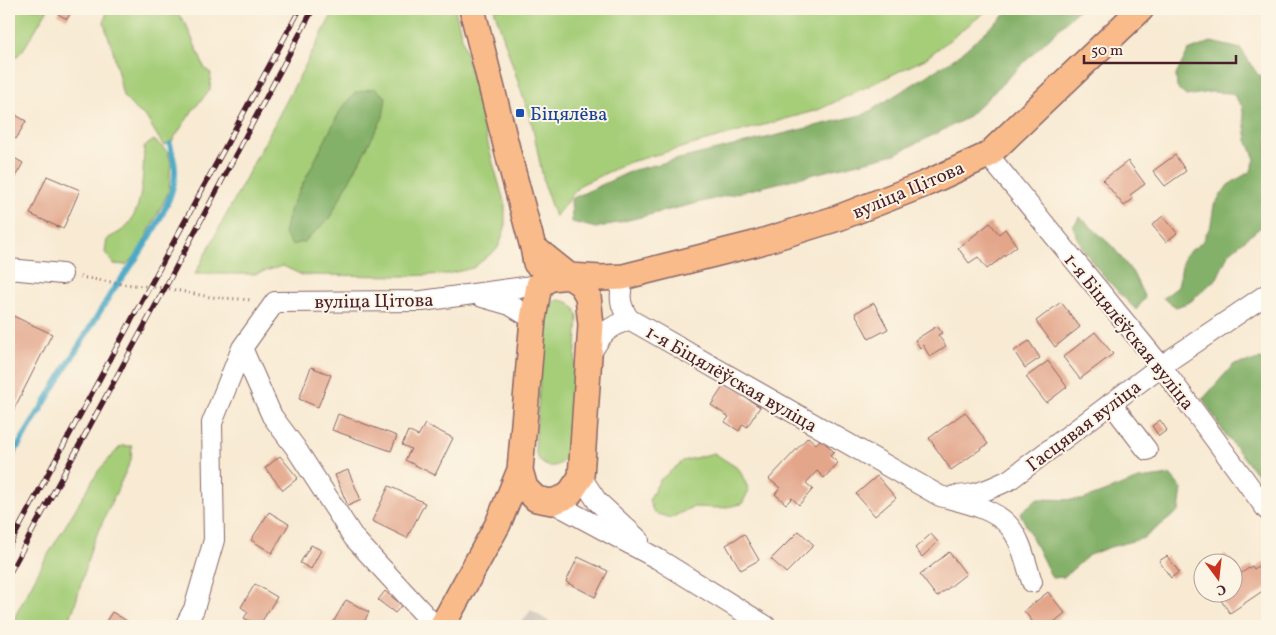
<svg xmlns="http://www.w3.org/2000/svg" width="1276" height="635" font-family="Vollkorn,serif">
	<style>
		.industrial { fill: #cbc3b8 }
		.green { fill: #a6ce79; stroke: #787652 }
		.forest { fill: #84b169; stroke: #67684a }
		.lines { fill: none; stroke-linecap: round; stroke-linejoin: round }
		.stream { stroke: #46a7c5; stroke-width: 6 }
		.building { fill: #e3a68b }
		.minor-casing { stroke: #876666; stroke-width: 22 }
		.major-casing { stroke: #876666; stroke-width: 28 }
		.path { stroke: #876666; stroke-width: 3; stroke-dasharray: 1 4; stroke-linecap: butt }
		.minor { stroke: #fff; stroke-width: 20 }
		.major { stroke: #fabb8b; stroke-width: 25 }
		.rail-casing { stroke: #4a1f2b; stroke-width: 5.5 }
		.rail { stroke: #fcf5e5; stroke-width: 4; stroke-dasharray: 11; stroke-linecap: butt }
		.transit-dot { fill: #1a4fb4; stroke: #fcf5e5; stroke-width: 2 }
		.labels { text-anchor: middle; stroke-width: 4; stroke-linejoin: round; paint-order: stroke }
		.transit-label { font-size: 19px; fill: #164399; stroke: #fcf5e5; text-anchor: start }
		.street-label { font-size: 19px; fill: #4a1f2b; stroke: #fcf5e5 }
	</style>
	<rect width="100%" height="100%" fill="#fcf5e5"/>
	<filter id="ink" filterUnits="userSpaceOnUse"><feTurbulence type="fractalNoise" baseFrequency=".02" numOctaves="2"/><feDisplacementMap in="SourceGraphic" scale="10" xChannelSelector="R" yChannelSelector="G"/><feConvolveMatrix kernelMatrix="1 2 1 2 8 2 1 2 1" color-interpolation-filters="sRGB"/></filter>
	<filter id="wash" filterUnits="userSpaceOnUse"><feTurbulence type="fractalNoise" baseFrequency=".0096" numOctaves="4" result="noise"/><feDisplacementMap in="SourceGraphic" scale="20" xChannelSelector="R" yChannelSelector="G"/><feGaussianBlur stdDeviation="1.12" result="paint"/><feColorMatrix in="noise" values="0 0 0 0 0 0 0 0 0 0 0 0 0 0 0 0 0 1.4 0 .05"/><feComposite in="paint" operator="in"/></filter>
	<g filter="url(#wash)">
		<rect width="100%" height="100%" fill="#f8ead3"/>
		<path class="industrial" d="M531,610L556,626H519Z"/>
		<path class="green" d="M9,9H48L23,50L9,64Z
			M107,9H174L186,24L205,69L211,73L210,90L193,110L170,144L163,145L146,117L134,108L123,96L113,50L104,24Z
			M335,9H455L491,156L505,205V228L498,248L473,268L447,274L407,276L302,275L283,266L254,274H195Z
			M494,9H989L925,59L818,110L630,162L580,185L555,217L545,188L532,124Z
			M154,140L168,152L171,162L169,191L137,255L126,265L113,264L105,252L107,239C112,236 119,233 124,229C144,211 143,171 144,147Z
			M558,300C570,301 576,306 578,318L569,450C563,472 539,472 535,449L544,317C546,308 549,304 558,300Z
			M121,446H132L131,460L92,545L75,605L67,626H10L43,563L99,470Z
			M714,453L739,469L749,490L742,504L721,508L692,507L671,518L654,513L649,500L660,480L683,461Z"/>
		<path class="forest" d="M1011,9H1079L967,118L895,154L596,228L572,222L571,199L634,170L865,114L957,57Z
			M1211,42L1241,49L1258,75L1267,76V222L1229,253L1217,278L1190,302L1176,307L1163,298L1178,287L1184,256L1202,242L1211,225L1214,205L1228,185L1251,171L1255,159L1247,140L1242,106L1232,93L1210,92L1186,96L1177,88L1176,75L1188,51Z
			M374,88L386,97L383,117L329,219L304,242L292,245L284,234L289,211L340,111L355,93Z
			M1080,217L1113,247L1133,273L1145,298L1136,310C1114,287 1082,257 1073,226Z
			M1261,359L1267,362V487L1224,433L1203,399L1233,365Z
			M1170,475L1182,489L1179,511L1144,538L1110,547L1089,555L1064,577L1052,578L1020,513L1037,499L1082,500L1139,479Z"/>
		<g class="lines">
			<path class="stream" d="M9,461L113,290C133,265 174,206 175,174C176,165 172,153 170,144"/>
		</g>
		<g id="blocks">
			<path class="building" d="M61,9H73L67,19L58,14Z
				M12,113L26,121L16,139L9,135V118Z
				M9,155L23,163L9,188Z
				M1175,155L1186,171L1165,186L1153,171Z
				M1128,161L1145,184L1130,195L1133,199L1124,206L1103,180Z
				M47,176L80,190L63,229L30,214Z
				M1163,216L1177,233L1166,242L1152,225Z
				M990,223L999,234L1005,229L1017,246L987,269L978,257L969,263L958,248Z
				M1061,302L1080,327L1055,347L1036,321Z
				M874,303L888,329L869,339L855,313Z
				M9,314L52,334L9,419Z
				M937,326L942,333L938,335L946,346L930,357L923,345L920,348L915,340Z
				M1095,332L1113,354L1080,379L1063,357Z
				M1029,341L1040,358L1025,368L1014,351Z
				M1048,361L1067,387L1046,403L1026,377Z
				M311,367L331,375L318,407L299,399Z
				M725,384L746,392L743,396L760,407L747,427L743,424L739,431L725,422L729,417L711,405Z
				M965,412L988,444L951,470L929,438Z
				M338,414L397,436L391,451L332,430Z
				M1160,420L1167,430L1159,436L1152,426Z
				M425,424L453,438L435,475L405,460L411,449L402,445L408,431L418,436Z
				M808,437L816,444L821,439L834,452L830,456L838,463L824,478L817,471L806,483L813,489L799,505L792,498L786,504L775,494L780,488L769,479Z
				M280,456L298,478L283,490L265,468Z
				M348,470L361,500L348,506L335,475Z
				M877,476L896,498L875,516L856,494Z
				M389,486L425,503L407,538L372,521Z
				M269,512L289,524L272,553L251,540Z
				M799,531L814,545L786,573L771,559Z
				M744,534L759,560L741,570L726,545Z
				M931,534L938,542L922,557L915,548Z
				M311,545L321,550L311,569L300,563Z
				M949,552L966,574L937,597L920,575Z
				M1225,554L1233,562H1215Z
				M1167,556L1179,572L1171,578L1159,561Z
				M578,557L608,571L595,597L566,582Z
				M1267,560V588L1230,613L1215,592H1234V578L1252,566L1254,569Z
				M255,584L277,597L259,626L244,618L248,612L241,607Z
				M385,591L402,605L395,613L378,600Z
				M1048,592L1065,613L1049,626H1036L1024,611Z
				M346,600L369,612L362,626H331Z
				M112,612L127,621L124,626H103Z"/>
		</g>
	</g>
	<g filter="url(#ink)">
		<use href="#blocks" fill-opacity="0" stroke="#876666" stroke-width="1"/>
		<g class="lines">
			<defs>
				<path id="minor" d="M988,155L1161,366L1267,510
					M9,269L62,274
					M623,277C620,295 618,303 629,319L940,496C962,502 995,508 1010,527C1022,542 1026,564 1032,582
					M482,297L510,305L533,319
					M242,348L272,416L295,447L354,538L435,626
					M590,355C602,333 606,329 629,319
					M1111,403L1147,450
					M581,477L597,501L639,540
					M954,496C975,496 990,489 1009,480L1161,366L1267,294
					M552,502L658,559L766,626
					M185,626L194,609L214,540L212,423L242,348L275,302L422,301L539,285"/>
				<path id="major" d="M472,9L511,165L533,247L536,263
					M533,247L569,276L601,278L623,277L754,244L838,218L925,184L988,155L1141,9
					M569,276L581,284L588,296L591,325L581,477L568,496L552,502L536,499L525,488L520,470L533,319L539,285L551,278Z
					M442,626L498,524L520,470"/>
			</defs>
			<use href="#minor" class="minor-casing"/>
			<use href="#major" class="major-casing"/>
			<path class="path" d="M80,277L123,284L165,288L210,297L252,300"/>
			<use href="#minor" class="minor"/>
			<use href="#major" class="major"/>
			<defs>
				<path id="rail" d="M9,546L300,9
					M9,574L165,288L313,9"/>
			</defs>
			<use href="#rail" class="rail-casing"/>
			<use href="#rail" class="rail"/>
		</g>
	</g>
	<rect class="transit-dot" x="515" y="108" width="10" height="10" rx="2.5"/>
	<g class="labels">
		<g class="transit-label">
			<text x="530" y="120">Біцялёва</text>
		</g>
		<g class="street-label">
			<text transform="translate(908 189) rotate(-23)" y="7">вуліца Цітова</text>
			<text transform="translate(374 300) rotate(-1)" y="7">вуліца Цітова</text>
			<text transform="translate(1130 331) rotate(51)" y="7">1-я Біцялёўская вуліца</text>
			<text transform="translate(732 378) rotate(30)" y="7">1-я Біцялёўская вуліца</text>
			<text transform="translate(1083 425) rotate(-37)" y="7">Гасцявая вуліца</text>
		</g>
	</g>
	<rect width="1276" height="635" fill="none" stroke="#fcf5e5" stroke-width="30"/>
	<g transform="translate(1218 578) rotate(165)"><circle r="24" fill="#fcf5e5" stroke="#b59f9b"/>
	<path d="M0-4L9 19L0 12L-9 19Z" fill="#c8321e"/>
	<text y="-8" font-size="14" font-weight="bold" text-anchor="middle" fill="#4a1f2b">С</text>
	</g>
	<path d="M1084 55v8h152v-8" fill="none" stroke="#4a1f2b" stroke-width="2.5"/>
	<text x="1091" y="55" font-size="15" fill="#4a1f2b" stroke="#fcf5e5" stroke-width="4" paint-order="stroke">50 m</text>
</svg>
